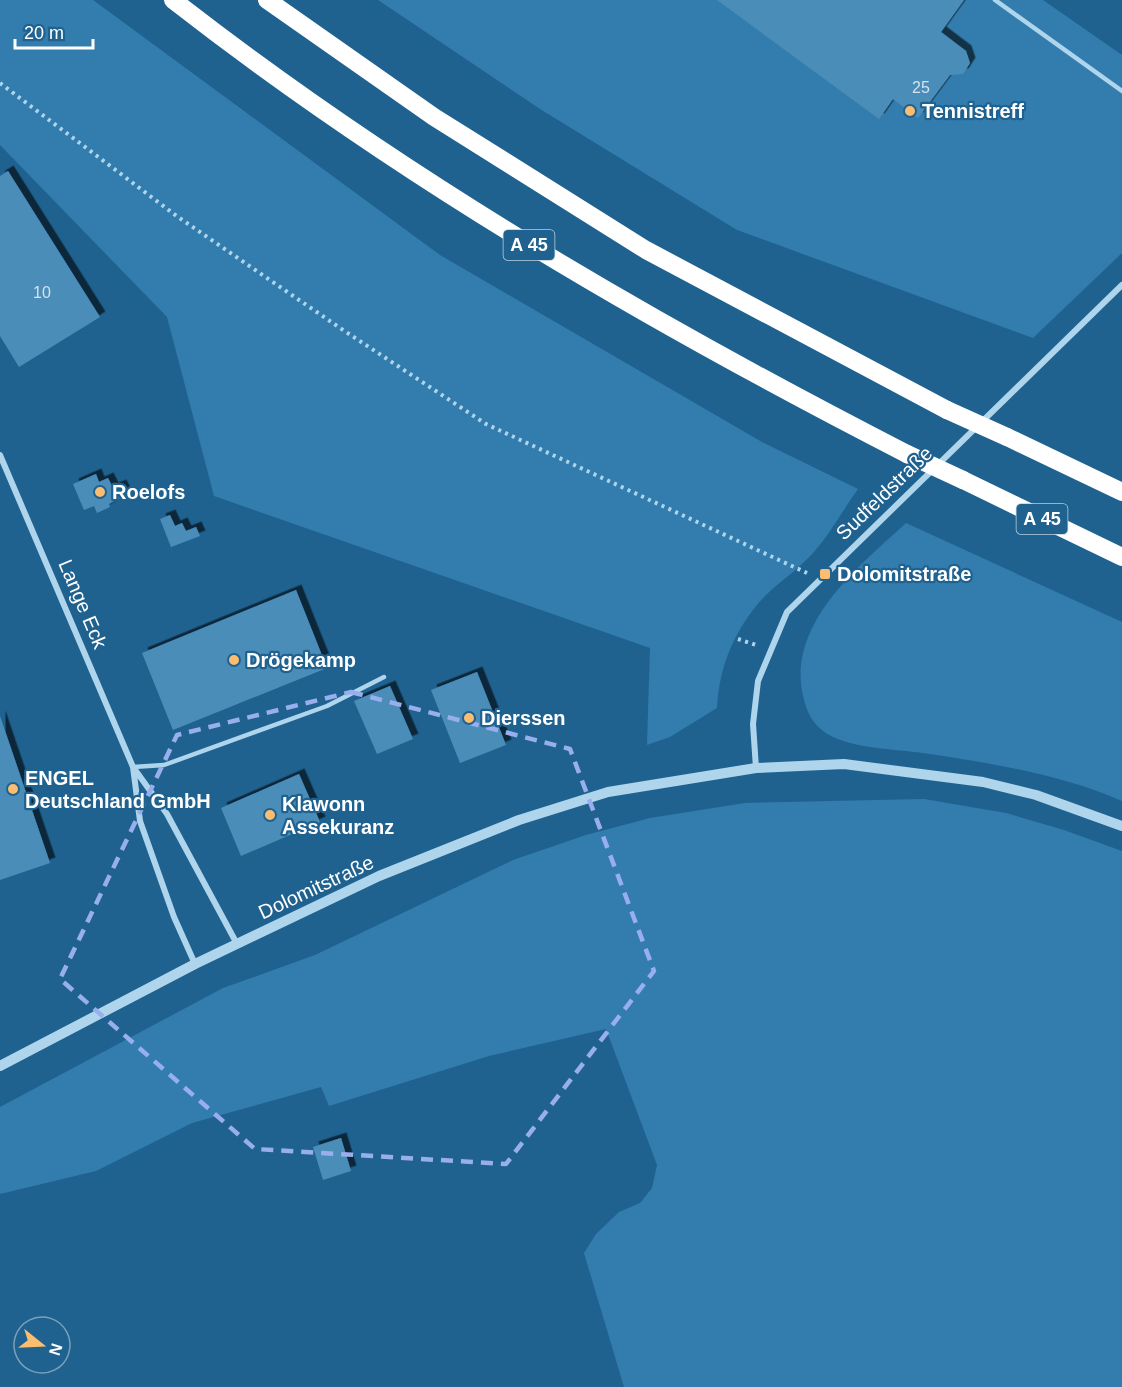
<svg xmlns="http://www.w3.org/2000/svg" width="1122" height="1387" font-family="Helvetica,sans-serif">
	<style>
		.green { fill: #327dae }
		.building { fill: #4c8db9; filter: url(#shadow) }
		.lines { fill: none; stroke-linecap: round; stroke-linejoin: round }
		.path { stroke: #afd5ed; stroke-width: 4; stroke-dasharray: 3 4.5; stroke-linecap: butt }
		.service { stroke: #afd5ed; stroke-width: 4.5 }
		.minor { stroke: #afd5ed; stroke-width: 6 }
		.tertiary { stroke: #afd5ed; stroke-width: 10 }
		.motorway { stroke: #fff; stroke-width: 18 }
		.motorway-bridge { stroke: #fff; stroke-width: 18 }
		.marked { fill: none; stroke: #99afed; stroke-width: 4.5; stroke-dasharray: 12 8; stroke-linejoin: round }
		.poi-dot { fill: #fbbd6f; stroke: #1f6290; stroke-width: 2 }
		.labels { text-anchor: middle; stroke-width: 4.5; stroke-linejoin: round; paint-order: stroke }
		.number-label { font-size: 16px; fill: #d2e2ee }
		.shield { fill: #1f6290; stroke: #bcd0de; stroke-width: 1.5 }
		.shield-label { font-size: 18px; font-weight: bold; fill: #fff }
		.poi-label { font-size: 20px; font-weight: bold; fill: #fff; stroke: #1f6290; text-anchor: start }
		.street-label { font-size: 20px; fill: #fff; stroke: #1f6290 }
	</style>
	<defs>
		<filter id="shadow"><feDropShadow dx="5.5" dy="-5.5" stdDeviation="0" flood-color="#0009"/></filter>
	</defs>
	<rect width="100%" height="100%" fill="#1f6290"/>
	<path class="green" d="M0,0H93L440,255L762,442L858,489C843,510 830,534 813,553C799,569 780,581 765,596C736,627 719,665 717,708L670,737L647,745L650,648L214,496L167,317L0,145Z
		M378,0H1043L1122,55V253L1033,338L737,230L540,109Z
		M906,523L1122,622V801C1060,774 990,763 923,753C895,749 859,749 833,737C816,729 808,716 804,700C784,626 858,567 906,523Z
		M924,799L1006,813L1064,830L1122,851V1387H624L584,1253L596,1234L619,1212L640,1203L652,1188L657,1165L606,1029L489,1056L329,1106L321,1087L192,1123L96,1171L0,1194V1107L223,988L315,955L513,860L586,835L650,818L745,803Z"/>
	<path class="building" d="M717,0H964L941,32L966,51L970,63L963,74L950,75L918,118L893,99L879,119Z
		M8,171L100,317L19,367L0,336V176Z
		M96,474L99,482L108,478L113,488L121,485L126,495L109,504L110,507L97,513L94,506L84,510L73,484Z
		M170,515L175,526L182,523L186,531L196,527L200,536L171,547L160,519Z
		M296,590L327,668L173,730L142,653Z
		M477,672L506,745L460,763L431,690Z
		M390,686L413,739L377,754L354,701Z
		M0,716L50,863L0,880Z
		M299,774L320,822L241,856L221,808Z
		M341,1138L351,1171L323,1180L313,1147Z"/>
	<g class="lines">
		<path class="path" d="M0,83L178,217L340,328L486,424L807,573
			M738,639L756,645"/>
		<path class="service" d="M995,0L1122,91
			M133,767L164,765L327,706L384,677"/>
		<path class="minor" d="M0,455L133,767L167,814L237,944
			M133,767L140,821L174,917L195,964
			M756,768L753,724L758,681L787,612L1122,285"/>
		<path class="tertiary" d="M0,1066L195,964L379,876L519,820L608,792L756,768L844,764L983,782L1036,795L1122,826"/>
		<path class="motorway" d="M173,0C401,178 650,322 907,454
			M267,0L434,117L646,250L947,410
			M1007,437L1122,492
			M963,480L1122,557"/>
		<path class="motorway-bridge" d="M947,410L1007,437
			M907,454L963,480"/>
	</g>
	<path class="marked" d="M351,692L570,749L654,971L506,1164L255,1149L60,979L177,735Z"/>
	<g class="poi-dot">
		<circle cx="910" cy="111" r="6"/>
		<circle cx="100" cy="492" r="6"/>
		<rect x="819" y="568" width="12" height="12" rx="3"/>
		<circle cx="234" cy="660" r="6"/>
		<circle cx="469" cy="718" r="6"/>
		<circle cx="13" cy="789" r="6"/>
		<circle cx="270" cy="815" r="6"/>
	</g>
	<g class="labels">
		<g class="number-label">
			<text x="921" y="93">25</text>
			<text x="42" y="298">10</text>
		</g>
		<g class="shield">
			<rect x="503.5" y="230" width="51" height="30" rx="4.5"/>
			<rect x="1016.5" y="504" width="51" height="30" rx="4.5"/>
		</g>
		<g class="shield-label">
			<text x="529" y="251">A 45</text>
			<text x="1042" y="525">A 45</text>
		</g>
		<g class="poi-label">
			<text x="922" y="118">Tennistreff</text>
			<text x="112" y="499">Roelofs</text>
			<text x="837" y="581">Dolomitstraße</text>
			<text x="246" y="667">Drögekamp</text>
			<text x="481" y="725">Dierssen</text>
			<text x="25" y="785">ENGEL<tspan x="25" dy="23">Deutschland GmbH</tspan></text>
			<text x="282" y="811">Klawonn<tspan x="282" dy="23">Assekuranz</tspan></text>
		</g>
		<g class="street-label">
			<text transform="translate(884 493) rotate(-44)" y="7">Sudfeldstraße</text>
			<text transform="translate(83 604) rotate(67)" y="7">Lange Eck</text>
			<text transform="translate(316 887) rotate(-25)" y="7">Dolomitstraße</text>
		</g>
	</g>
	<g transform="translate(42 1345) rotate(108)"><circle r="28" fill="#1f6290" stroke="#79a1bc" stroke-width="1.5"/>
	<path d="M0-4.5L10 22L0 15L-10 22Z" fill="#fbbd6f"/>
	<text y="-9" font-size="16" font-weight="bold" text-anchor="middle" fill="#ffffff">N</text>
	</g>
	<path d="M15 39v9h78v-9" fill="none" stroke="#ffffff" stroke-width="3"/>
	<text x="24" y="39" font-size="18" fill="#ffffff" stroke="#1f6290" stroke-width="4.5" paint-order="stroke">20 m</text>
</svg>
